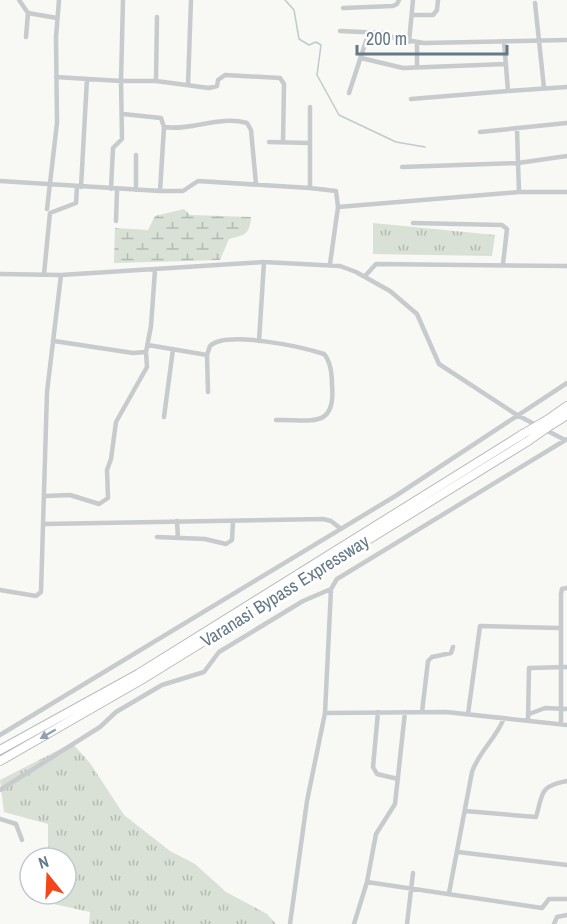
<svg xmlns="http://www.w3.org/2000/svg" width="567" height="924" font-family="'Archivo Narrow',sans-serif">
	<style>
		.grass { fill: url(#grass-tufts) }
		.wetland { fill: url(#wetland-marsh) }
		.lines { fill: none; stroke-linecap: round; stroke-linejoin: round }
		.stream { stroke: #becbcf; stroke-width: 1.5 }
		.trunk-casing { stroke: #b9bdc0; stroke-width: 10 }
		.minor { stroke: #c7cbce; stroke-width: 4.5 }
		.trunk { stroke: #fff; stroke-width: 8 }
		.trunk-bridge-casing { stroke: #b9bdc0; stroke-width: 10; stroke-linecap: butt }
		.trunk-bridge { stroke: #fff; stroke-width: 8 }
		.oneway { fill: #92a1ac }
		.labels { text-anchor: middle; stroke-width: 6; stroke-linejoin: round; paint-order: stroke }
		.street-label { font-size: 18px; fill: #647988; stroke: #fff }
	</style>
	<defs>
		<pattern id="grass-tufts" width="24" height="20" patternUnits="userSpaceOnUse" patternTransform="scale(1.5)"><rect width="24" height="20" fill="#d9e0d5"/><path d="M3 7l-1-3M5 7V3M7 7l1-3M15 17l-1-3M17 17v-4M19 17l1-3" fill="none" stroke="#b4bab3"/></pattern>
		<pattern id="wetland-marsh" width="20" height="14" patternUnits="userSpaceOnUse" patternTransform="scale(1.5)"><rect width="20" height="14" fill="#d9e0d5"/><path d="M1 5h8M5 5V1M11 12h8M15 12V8" fill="none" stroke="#b4bab3"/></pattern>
	</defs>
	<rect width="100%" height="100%" fill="#f8f8f4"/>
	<path class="grass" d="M373,223L495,235L492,256L373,254Z
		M72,743L90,763L124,815L170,851L195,864L226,892L267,914L276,924H89L90,912L49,903V894H66V858H48V824L4,812L0,780Z"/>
	<path class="wetland" d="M184,209L190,215L251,217C250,234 245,235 229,239L220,260L114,263L115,228L148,230L155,216Z"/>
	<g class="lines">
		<path class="stream" d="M285,0L294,10L299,39L309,45L316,42L321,45L317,75L339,115L396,142L425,147"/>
		<defs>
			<path id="trunk" d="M547,420L567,406
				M551,425L567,415
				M0,750L138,674L523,434
				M0,761L141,680L528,441"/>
		</defs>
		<use href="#trunk" class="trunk-casing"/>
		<path class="minor" d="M19,0L28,13L57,18
			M535,3L544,88
			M343,8L393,6L397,4L399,0
			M412,15H433L437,10L438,0
			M340,31L385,33L394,38L424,43L567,40
			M26,37L28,13
			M504,41L508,91L567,87
			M409,42L413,0
			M361,58L403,68L506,64
			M417,67V42
			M56,77L121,81L123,0
			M156,81L209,88L217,86L218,80L225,75L280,78L284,84L283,142
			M188,85L191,0
			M349,93L369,32
			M411,99L508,91
			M310,107V188L336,191L338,207
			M123,114L161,118L164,127C192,131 219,115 247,123L251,130L256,184
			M480,132L567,123
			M269,142L310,143
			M402,167L518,163L517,128
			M0,181L160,191H183L198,181L310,188
			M81,187L87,79
			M111,189L113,148L122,139L121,81H156L157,17
			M136,190V155
			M160,191L164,127
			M519,192H567
			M47,209L57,123L56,37L59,0
			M116,221L117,190
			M413,223L502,225L507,229L503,264
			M330,264L338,207L519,192L518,163L567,156
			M0,274L61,275L264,262L340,266L356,272L390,291L417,314L439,364L517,415L565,440
			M44,274L50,213L76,203L77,187
			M365,276L376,264L567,266
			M54,341L133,353L146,352L151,326L155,270
			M259,341L264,262
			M148,345L207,355
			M208,392L207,355L210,346C226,330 302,347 324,354C331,362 332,374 332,385C336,430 310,419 276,420
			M164,417L173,349
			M567,439L337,579L331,589L325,713L446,712L567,725
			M45,496L70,495L99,504L108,498L107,470L111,459L116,422L147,367L146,352
			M177,521L178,538
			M44,524L323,519L331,521L341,529
			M157,537L205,539L226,544L232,540L233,522
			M0,590L36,596L41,592L47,392L61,275
			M378,712L373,767L377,774L398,779
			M422,712L428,661L432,657L451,653L453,647
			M468,714L480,626L560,628
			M529,714L545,708L567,709
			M528,721L529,668L567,667
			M561,724V594L562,589L567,588
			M0,735L397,495L567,383
			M0,790L100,727L116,712L162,685L204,672L219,652L303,601L331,589
			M465,811L536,817C543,795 538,786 567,781
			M0,819L16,824L22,840
			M458,852L567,865
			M367,882L542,908L549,899H567
			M449,893L472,772C479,751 496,739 504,718
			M290,924L307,801L325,713
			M354,924L367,882L376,834L395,804L405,712
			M407,924L413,873
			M554,924L557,917L567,915"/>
		<use href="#trunk" class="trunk"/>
		<defs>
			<path id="trunk-bridge" d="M523,434L547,420
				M528,441L551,425"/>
		</defs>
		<use href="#trunk-bridge" class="trunk-bridge-casing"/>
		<use href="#trunk-bridge" class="trunk-bridge"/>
	</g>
	<defs><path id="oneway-solid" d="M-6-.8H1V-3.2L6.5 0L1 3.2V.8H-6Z" transform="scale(1.5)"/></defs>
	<use class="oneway" href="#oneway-solid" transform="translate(48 734) rotate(150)"/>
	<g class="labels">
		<g class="street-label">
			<text transform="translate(285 591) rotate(-32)" y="6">Varanasi Bypass Expressway</text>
		</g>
	</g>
	<g transform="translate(48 876) rotate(342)"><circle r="28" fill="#ffffff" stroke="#c1c9cf" stroke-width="1.5"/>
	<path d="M0-4.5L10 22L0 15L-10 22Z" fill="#f44618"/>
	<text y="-9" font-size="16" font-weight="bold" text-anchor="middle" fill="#647988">N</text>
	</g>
	<path d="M357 45v9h150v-9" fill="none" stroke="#647988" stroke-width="3"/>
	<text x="366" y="45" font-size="18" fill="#647988" stroke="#ffffff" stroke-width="4.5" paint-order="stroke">200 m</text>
</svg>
